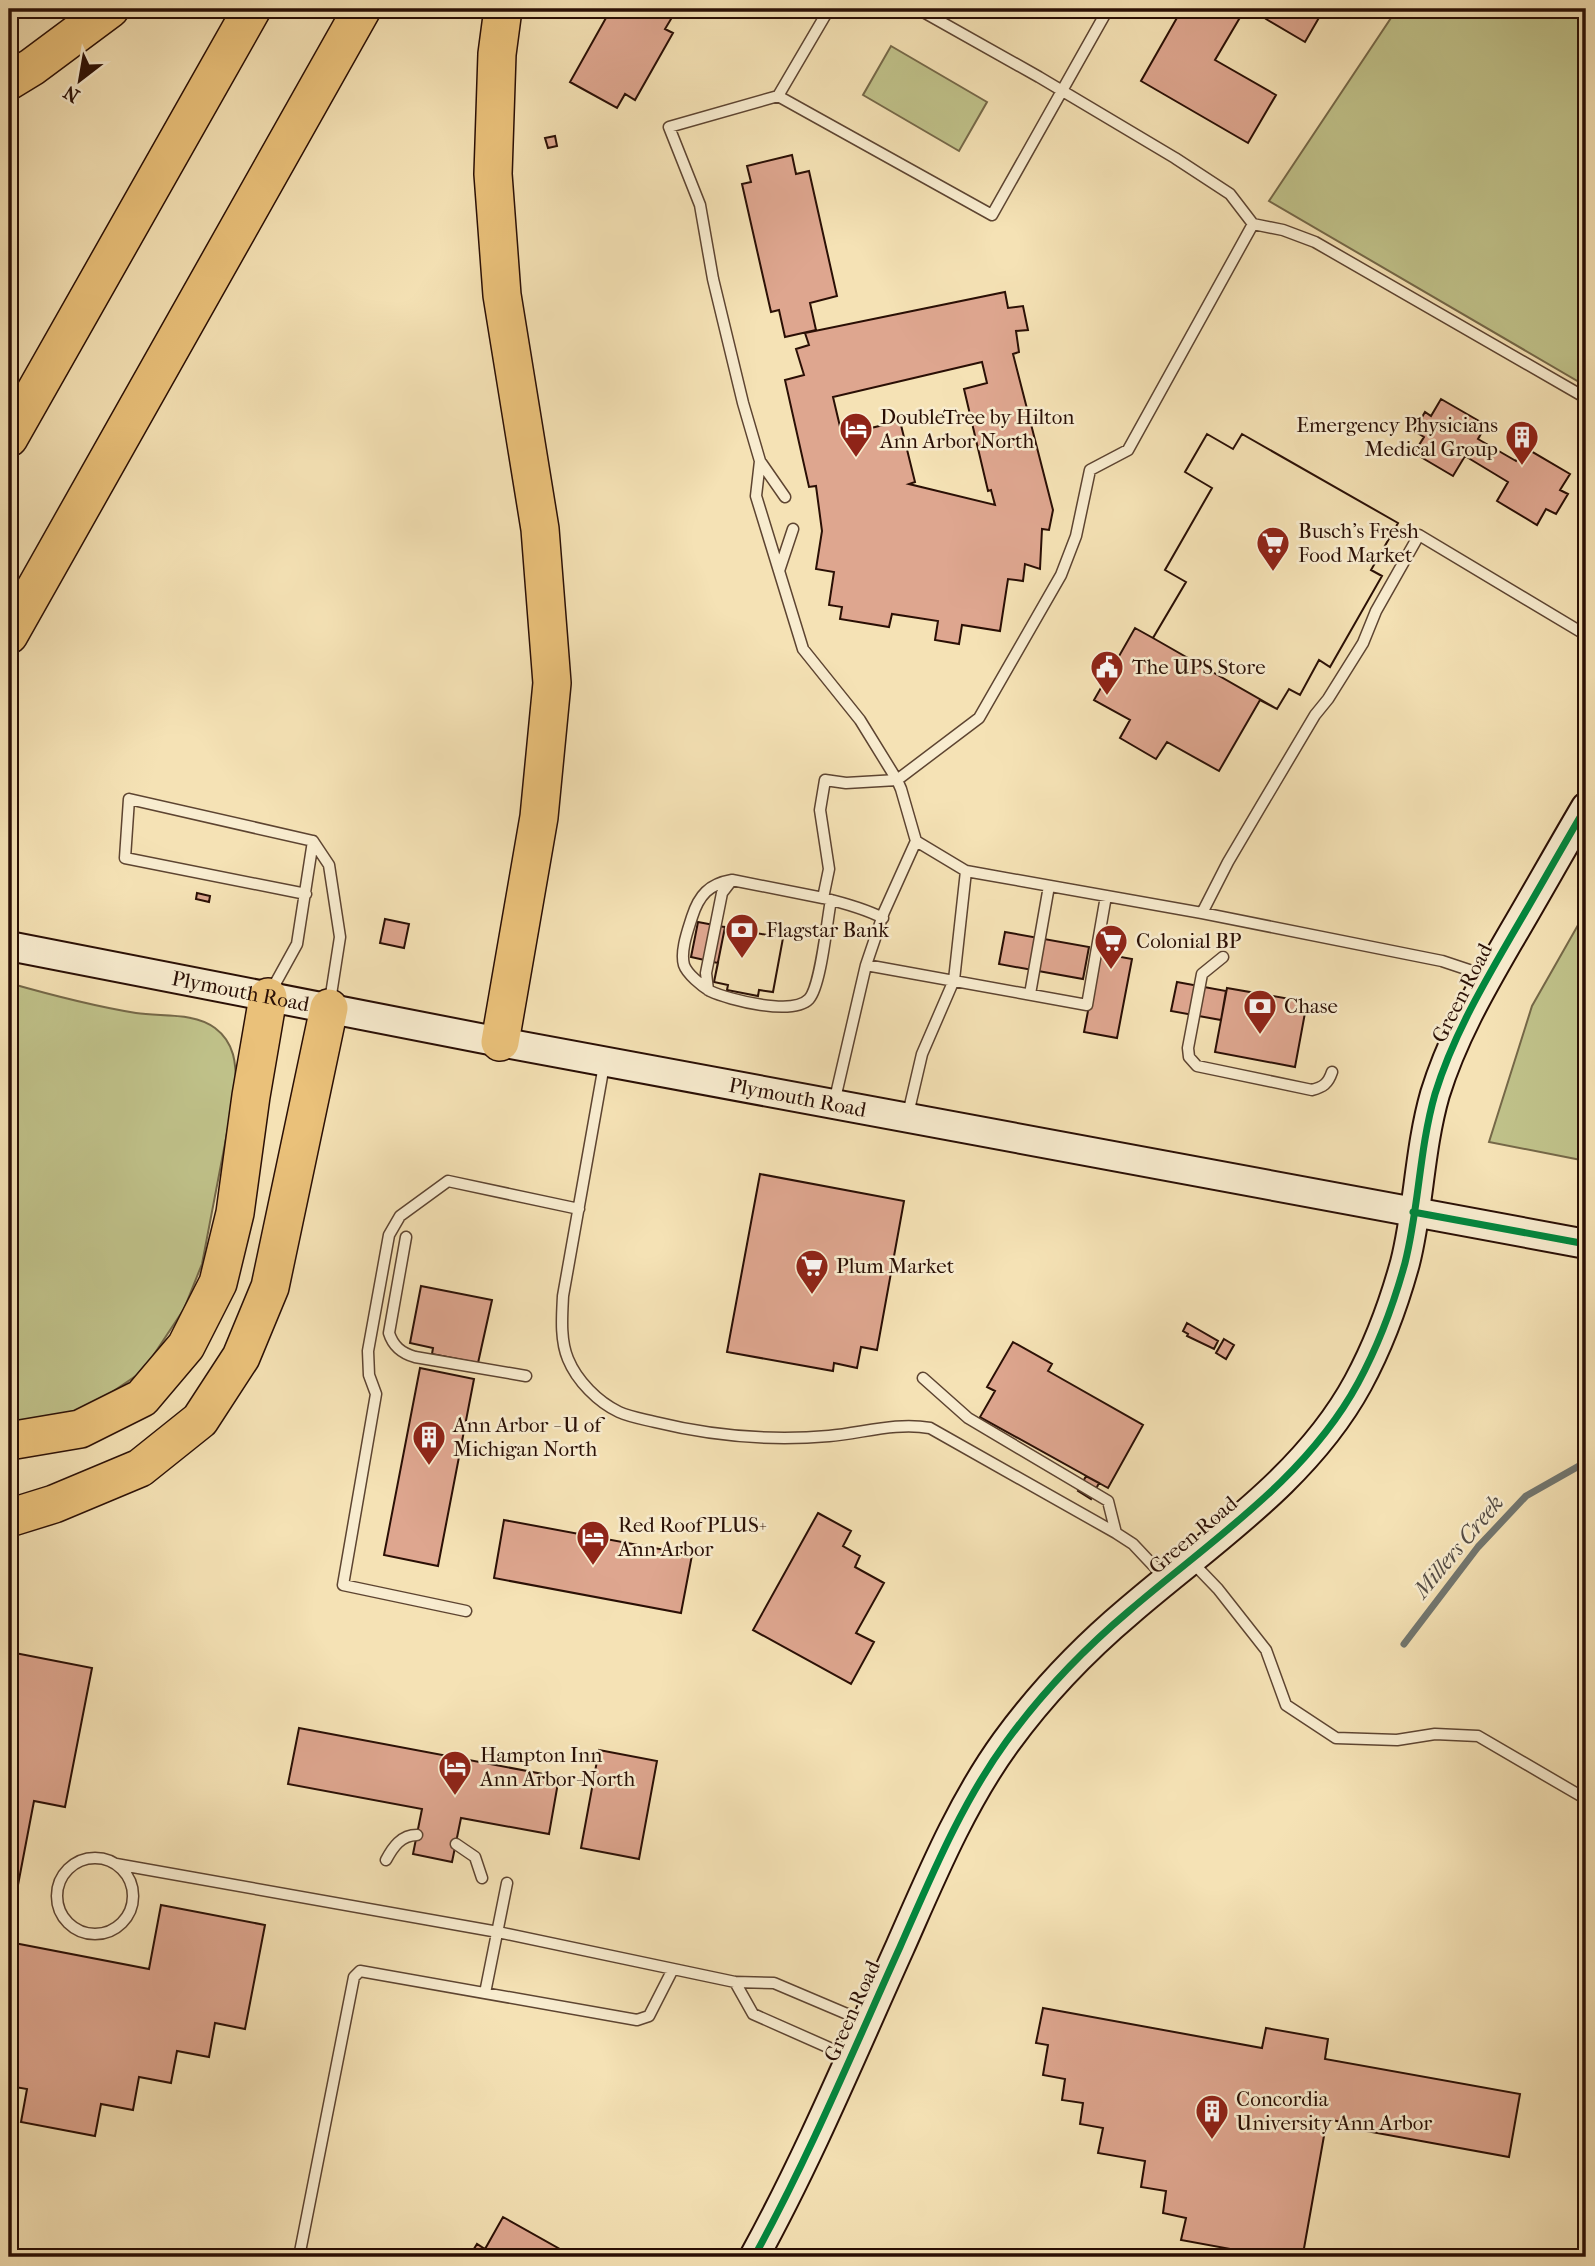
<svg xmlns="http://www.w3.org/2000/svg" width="1595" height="2266" font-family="'IM FELL French Canon',serif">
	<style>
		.green { fill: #c0c28a; stroke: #756848; stroke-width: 2 }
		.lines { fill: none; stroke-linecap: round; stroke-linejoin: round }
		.stream { stroke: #717670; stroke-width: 7 }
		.building { fill: #dea68f; stroke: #2a0f05; stroke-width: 2; fill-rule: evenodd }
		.lane-casing { stroke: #5d4431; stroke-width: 13 }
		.secondary-casing { stroke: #2a0f05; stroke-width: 32 }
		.highway-casing { stroke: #2a0f05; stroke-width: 40 }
		.lane { stroke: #f8eccf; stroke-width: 10 }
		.secondary { stroke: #f8eccf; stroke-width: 28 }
		.highway { stroke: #eac17a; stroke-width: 37 }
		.cycleway-casing { stroke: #f8eccf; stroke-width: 11 }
		.cycleway { stroke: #00873e; stroke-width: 7 }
		.labels { text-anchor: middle; stroke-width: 5; stroke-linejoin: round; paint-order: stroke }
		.poi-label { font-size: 21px; fill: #2a0f05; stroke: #f8eccf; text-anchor: start }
		.street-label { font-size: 21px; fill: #2a0f05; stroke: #f8eccf }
		.water-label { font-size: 23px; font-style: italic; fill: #534b44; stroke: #f8eccf }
	</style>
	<rect width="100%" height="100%" fill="#f5e2b5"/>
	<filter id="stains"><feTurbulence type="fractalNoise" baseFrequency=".00286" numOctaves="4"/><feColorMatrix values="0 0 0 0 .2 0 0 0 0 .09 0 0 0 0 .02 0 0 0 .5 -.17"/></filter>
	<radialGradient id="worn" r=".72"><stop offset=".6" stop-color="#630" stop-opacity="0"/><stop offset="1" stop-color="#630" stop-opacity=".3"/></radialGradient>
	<path class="green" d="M1397,9H1586V386L1269,201Z
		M891,46L987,102L959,151L863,95Z
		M1586,911V1161L1489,1142L1532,1006Z
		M9,983C51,995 93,1006 136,1013C161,1017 194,1012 215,1028C235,1043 236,1064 236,1086L202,1264L184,1309L143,1371L93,1405L25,1431L9,1429Z"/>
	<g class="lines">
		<path class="stream" d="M1404,1644L1478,1547L1526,1496L1586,1462"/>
	</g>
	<path class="building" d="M611,9H677L665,29L673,33L635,100L625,94L617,108L570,82Z
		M1182,9H1245L1215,60L1276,95L1248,143L1141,81Z
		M1272,9H1324L1305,42L1266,19Z
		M555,136L557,146L548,148L545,138Z
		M792,155L796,174L809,171L837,296L810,303L816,330L785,337L779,310L771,312L742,184L751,182L747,166Z
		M1005,292L1008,308L1023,306L1028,330L1016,331L1019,352L1013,354L1053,510L1049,530L1042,529L1040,569L1025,564L1023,581L1008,579L1000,631L962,625L959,644L935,640L938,621L892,614L889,627L840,619L842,607L829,605L834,572L816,569L822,531L816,486L809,487L785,380L804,375L796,349L809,345L805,333ZM982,362L987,383L964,389L988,491L991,490L995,505L909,484L915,482L900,421L842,435L833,397Z
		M1441,399L1486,425L1478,439L1516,461L1524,447L1570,474L1560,490L1568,494L1556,514L1546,509L1537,525L1497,501L1508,482L1465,456L1453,476L1414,453L1424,437L1414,431L1425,412L1431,416Z
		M1207,434L1233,449L1242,434L1398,523L1371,570L1382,576L1330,667L1319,660L1300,695L1289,689L1277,709L1260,700L1219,771L1167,742L1156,759L1120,738L1130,720L1094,700L1135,628L1153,638L1186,582L1165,570L1212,488L1185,472Z
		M1207,434L1233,449L1242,434L1398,523L1371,570L1382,576L1330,667L1319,660L1300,695L1289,689L1277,709L1153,638L1186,582L1165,570L1212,488L1185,472Z
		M197,893L210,896L209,902L196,899Z
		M385,919L409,924L404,948L380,943Z
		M698,922L783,938L773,992L759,990L758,996L727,990L728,985L714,982L718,963L691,957Z
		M725,927L783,938L773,992L759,990L758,996L727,990L728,985L714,982Z
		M1005,932L1089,947L1083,979L999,964Z
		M1099,953L1132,959L1117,1038L1084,1032Z
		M1177,982L1226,991L1221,1020L1171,1011Z
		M1227,988L1307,1002L1295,1067L1215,1052Z
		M760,1174L904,1201L877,1350L861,1347L857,1368L834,1363L833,1371L727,1352Z
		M421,1286L492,1300L478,1363L432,1354L433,1348L410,1343Z
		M1187,1323L1218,1341L1214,1349L1187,1336L1188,1334L1183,1331Z
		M1224,1339L1234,1345L1226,1359L1216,1353Z
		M1013,1342L1052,1364L1048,1371L1143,1425L1108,1488L980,1417L995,1391L987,1387Z
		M420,1368L474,1379L438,1566L384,1555Z
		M1086,1476L1099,1483L1091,1499L1078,1491Z
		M818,1513L851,1531L843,1546L860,1556L855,1567L884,1583L856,1633L874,1642L851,1684L753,1630Z
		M504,1520L692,1555L681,1613L494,1578Z
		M15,1653L92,1668L65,1807L34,1801L9,1932V1684Z
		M299,1728L559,1777L549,1834L461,1818L452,1862L413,1854L422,1809L288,1784Z
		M599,1750L657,1761L639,1859L581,1848Z
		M161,1905L265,1925L245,2029L215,2023L209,2057L177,2051L171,2083L139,2077L133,2110L101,2104L95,2136L21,2122L27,2089L9,2086V1942L149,1969Z
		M1043,2008L1262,2048L1266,2028L1328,2039L1325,2059L1520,2094L1509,2157L1355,2129L1356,2125L1327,2119L1303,2254L1287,2251L1286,2257H1258V2254L1181,2240L1186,2218L1163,2213L1166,2191L1141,2187L1145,2161L1098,2153L1103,2128L1080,2124L1083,2103L1062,2100L1065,2079L1043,2075L1048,2045L1036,2043Z
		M503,2217L574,2257H469L477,2244L485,2249Z"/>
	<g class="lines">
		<defs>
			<path id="lane" d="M829,9L778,96L669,127L700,205L713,279L743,403L760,461L756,496L803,649L860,720L897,780L901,789L916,841L884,912L866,965L834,1103
				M918,9L1039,77L1175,158L1230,194L1253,224L1283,230L1315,242L1586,398
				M778,96L992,215L1108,9
				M760,461L785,497
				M779,571L793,529
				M966,871L1202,913L1442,961L1487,976
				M306,894L125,858L129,799L313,841L329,865L340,937L330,1001
				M823,898L829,869L820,810L825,780L846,783L897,780L979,718L1061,575L1076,536L1090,470L1128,450L1253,224
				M831,900C827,920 821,986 809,999C793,1016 729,1000 710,991C702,986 687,974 684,965C680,951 688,930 692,917C699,895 709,884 732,880L823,898C844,903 863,908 883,918
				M1202,913L1228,862L1261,806L1315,715L1328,699L1363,643L1376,611L1419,535L1586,635
				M1223,957L1202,974L1188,1048L1189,1057L1197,1066L1312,1090C1323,1087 1328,1084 1332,1072
				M866,965L1087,1005L1106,896
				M708,990L706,973L722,893L732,880
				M270,993L297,944L313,841
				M1030,994L1049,886
				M604,1065L563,1296C562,1316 560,1340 568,1359C577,1381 598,1402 619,1412C630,1417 643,1419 655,1422C712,1436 770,1441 829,1436C863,1433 896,1422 930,1428L1116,1533L1133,1544L1165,1578
				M908,1114L922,1054L954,980L966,871L916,841
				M406,1237L389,1333C393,1346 401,1353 415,1357L526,1376
				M923,1378L968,1418L1108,1501L1116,1533
				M1193,1563L1218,1589L1266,1650L1286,1705L1336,1738L1397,1740L1435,1734L1478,1736L1586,1799
				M466,1611L343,1585L376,1394L369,1375L368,1351L389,1235L400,1216L448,1181L579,1209
				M456,1844L475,1857L482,1878
				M57 1896a38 38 0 1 1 76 0a38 38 0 1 1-76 0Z
				M386,1860C393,1847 401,1835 417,1835
				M116,1864L498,1932L735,1982L774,1983L866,2022
				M735,1982L753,2014L850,2057
				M485,1993L507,1883
				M299,2257L354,1977L360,1971L637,2020L649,2016L673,1969
				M1583,2257L1586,2251"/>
			<g id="secondary">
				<path id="s1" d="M9,946L500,1042L1586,1244"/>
				<path d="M754,2257C809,2157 853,2051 900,1947C931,1877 961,1804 1006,1742C1041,1694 1084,1649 1129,1611C1210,1541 1306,1479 1358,1383C1378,1346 1394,1303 1405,1263C1419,1208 1419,1150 1435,1094C1452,1039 1480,990 1509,940C1535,896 1560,851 1586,807"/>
			</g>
			<path id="highway" d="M9,81L32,67L110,9
				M9,438L252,9
				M9,635L362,9
				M500,1042L539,817L552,683L540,529L502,295L493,174L497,54L503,9
				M9,1441L80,1429L142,1398L186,1346L218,1283L235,1213L251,1096L268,997
				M9,1518L54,1504L140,1468L200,1420L241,1357L270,1287L329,1008"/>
		</defs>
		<use href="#lane" class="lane-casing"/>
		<use href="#secondary" class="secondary-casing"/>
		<use href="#highway" class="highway-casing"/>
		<use href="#lane" class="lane"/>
		<use href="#secondary" class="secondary"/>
		<use href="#highway" class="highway"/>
		<defs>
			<path id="cycleway" d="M1413,1212L1586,1244
				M754,2257C809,2157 853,2051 900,1947C931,1877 961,1804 1006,1742C1041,1694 1084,1649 1129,1611C1210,1541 1306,1479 1358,1383C1378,1346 1394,1303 1405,1263C1419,1208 1419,1150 1435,1094C1452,1039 1480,990 1509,940C1535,896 1560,851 1586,807"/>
		</defs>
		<use href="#cycleway" class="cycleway-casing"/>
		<use href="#cycleway" class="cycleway"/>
	</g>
	<defs>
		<symbol id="hotel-pin" viewBox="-11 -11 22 30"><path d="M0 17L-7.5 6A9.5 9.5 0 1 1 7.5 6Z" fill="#8f2418" stroke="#f8eccf"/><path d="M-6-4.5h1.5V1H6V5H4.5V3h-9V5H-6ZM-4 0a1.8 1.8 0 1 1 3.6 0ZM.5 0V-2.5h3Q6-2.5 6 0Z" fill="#fff"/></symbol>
		<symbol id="building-pin" viewBox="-11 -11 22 30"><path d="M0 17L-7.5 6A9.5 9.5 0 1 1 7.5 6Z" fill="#8f2418" stroke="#f8eccf"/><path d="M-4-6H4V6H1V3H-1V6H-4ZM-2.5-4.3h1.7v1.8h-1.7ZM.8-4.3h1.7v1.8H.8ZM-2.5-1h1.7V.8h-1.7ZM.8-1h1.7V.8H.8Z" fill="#fff"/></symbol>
		<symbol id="supermarket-pin" viewBox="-11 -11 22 30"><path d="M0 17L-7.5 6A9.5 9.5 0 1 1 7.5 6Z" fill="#8f2418" stroke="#f8eccf"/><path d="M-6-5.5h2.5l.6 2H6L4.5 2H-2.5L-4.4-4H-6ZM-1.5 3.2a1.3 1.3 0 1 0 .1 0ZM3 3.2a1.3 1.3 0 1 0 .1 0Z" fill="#fff"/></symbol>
		<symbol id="civic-pin" viewBox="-11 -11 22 30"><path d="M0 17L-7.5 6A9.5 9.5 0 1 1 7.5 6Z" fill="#8f2418" stroke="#f8eccf"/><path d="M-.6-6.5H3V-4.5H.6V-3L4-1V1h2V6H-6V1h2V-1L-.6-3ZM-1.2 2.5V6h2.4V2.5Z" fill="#fff"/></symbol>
		<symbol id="bank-pin" viewBox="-11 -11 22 30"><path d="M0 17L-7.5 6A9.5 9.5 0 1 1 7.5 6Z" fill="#8f2418" stroke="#f8eccf"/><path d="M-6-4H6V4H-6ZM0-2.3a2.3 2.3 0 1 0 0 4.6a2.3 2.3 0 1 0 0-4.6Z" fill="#fff"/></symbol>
	</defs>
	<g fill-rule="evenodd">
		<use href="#hotel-pin" x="837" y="410" width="38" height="52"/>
		<use href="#building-pin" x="1503" y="418" width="38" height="52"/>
		<use href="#supermarket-pin" x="1254" y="524" width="38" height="52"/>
		<use href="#civic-pin" x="1088" y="648" width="38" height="52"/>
		<use href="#bank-pin" x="723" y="911" width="38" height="52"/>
		<use href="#supermarket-pin" x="1092" y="922" width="38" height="52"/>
		<use href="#bank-pin" x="1241" y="987" width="38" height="52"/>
		<use href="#supermarket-pin" x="793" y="1247" width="38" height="52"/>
		<use href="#building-pin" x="410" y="1418" width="38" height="52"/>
		<use href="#hotel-pin" x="574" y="1518" width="38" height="52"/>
		<use href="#hotel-pin" x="436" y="1748" width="38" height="52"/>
		<use href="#building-pin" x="1193" y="2092" width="38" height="52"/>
	</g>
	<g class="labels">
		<g class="poi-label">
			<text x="880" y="424">DoubleTree by Hilton<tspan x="880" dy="24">Ann Arbor North</tspan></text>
			<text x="1498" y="432" text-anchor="end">Emergency Physicians<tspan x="1498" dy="24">Medical Group</tspan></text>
			<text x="1298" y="538">Busch's Fresh<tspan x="1298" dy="24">Food Market</tspan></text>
			<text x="1132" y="674">The UPS Store</text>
			<text x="766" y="937">Flagstar Bank</text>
			<text x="1136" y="948">Colonial BP</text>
			<text x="1284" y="1013">Chase</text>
			<text x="836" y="1273">Plum Market</text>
			<text x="453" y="1432">Ann Arbor - U of<tspan x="453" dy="24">Michigan North</tspan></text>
			<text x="618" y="1532">Red Roof PLUS+<tspan x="618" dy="24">Ann Arbor</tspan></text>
			<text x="480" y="1762">Hampton Inn<tspan x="480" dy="24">Ann Arbor-North</tspan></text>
			<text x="1236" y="2106">Concordia<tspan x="1236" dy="24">University Ann Arbor</tspan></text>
		</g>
		<g class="street-label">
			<text dy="7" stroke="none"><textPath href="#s1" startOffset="236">Plymouth Road</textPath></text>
			<text transform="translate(1462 993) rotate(-63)" y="7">Green Road</text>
			<text dy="7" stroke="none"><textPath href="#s1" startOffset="803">Plymouth Road</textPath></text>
			<text transform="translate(1193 1535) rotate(-40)" y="7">Green Road</text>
			<text transform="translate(852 2011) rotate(-66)" y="7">Green Road</text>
		</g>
		<g class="water-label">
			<text transform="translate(1458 1546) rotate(-50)" y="8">Millers Creek</text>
		</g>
	</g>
	<rect width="1595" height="2266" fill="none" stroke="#f5e2b5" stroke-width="35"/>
	<rect x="10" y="10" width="1574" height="2245" fill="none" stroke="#2a0f05" stroke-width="3.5"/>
	<rect x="18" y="18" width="1560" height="2231" fill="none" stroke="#2a0f05" stroke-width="2"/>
	<g transform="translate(80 80) rotate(211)" stroke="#f8eccf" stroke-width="5" paint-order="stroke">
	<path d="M0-5L12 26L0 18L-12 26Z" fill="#2a0f05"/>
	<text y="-10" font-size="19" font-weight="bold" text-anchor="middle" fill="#2a0f05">N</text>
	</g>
	<rect width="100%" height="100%" filter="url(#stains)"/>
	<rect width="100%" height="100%" fill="url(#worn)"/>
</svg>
